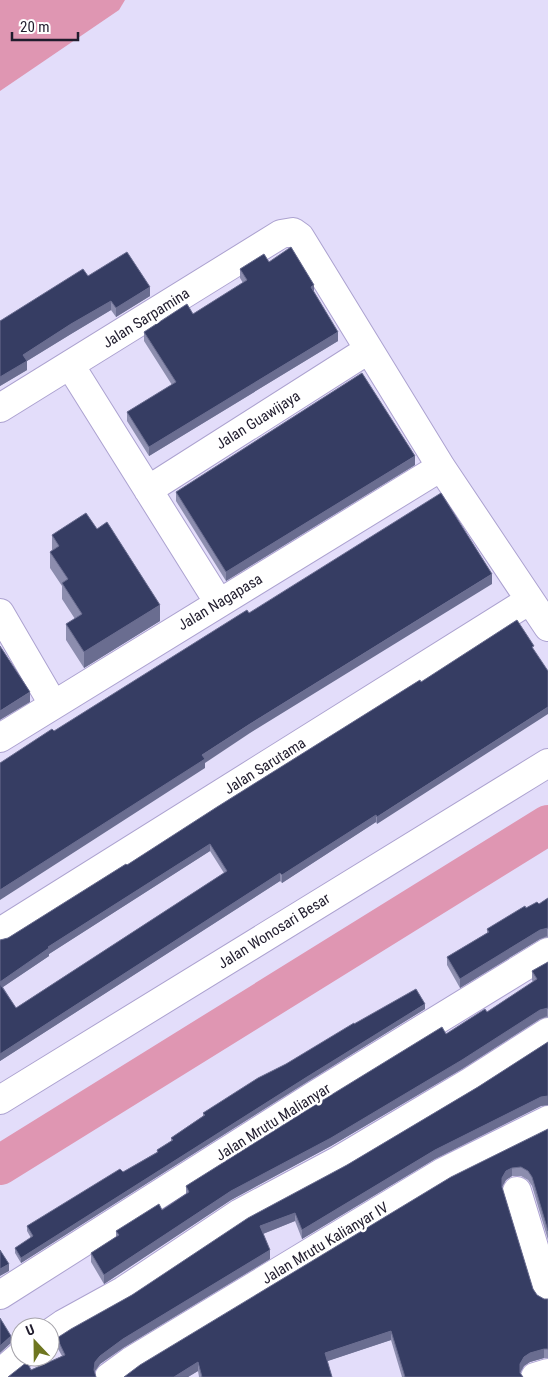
<svg xmlns="http://www.w3.org/2000/svg" width="548" height="1377" font-family="'Roboto Condensed',sans-serif">
	<style>
		.water { fill: #df96b2 }
		.lines { fill: none; stroke-linecap: round; stroke-linejoin: round }
		.river { stroke: #df96b2; stroke-width: 40 }
		.minor-casing { stroke: #aca2d0; stroke-width: 30 }
		.minor { stroke: #fff; stroke-width: 28 }
		.wall { fill: #8c8dae; fill-rule: evenodd }
		.shaded-wall { fill: #6a6d90 }
		.building { fill: #363d63; stroke: #6a6d90 }
		.labels { text-anchor: middle; stroke-width: 5; stroke-linejoin: round; paint-order: stroke }
		.street-label { font-size: 15px; fill: #201c2d; stroke: #fff }
	</style>
	<rect width="100%" height="100%" fill="#e3ddfa"/>
	<path class="water" d="M0,0H125L119,10L0,91Z"/>
	<g class="lines">
		<path class="river" d="M0,1165L548,825"/>
		<defs>
			<path id="minor" d="M70,365L219,603
				M0,408L281,234L293,232L300,237L441,467L548,627
				M148,490L368,350
				M0,613L53,704
				M0,738L441,467
				M0,932L530,600
				M0,1100L548,763
				M517,1191L548,1293
				M0,1295L315,1095L548,952
				M50,1333L63,1324L123,1291L240,1213L339,1160L470,1082L548,1032
				M0,1373L20,1356
				M109,1377L131,1361L443,1172L548,1120
				M535,1377L548,1373"/>
		</defs>
		<use href="#minor" class="minor-casing"/>
		<use href="#minor" class="minor"/>
	</g>
	<path class="wall" d="M269,262L314,293L338,341L149,456L127,421V412L172,385L144,341V332L193,314L243,283L240,278V269Z
		M88,276L150,296L116,317L111,310L71,334L27,361V370L0,386V321Z
		M415,465L226,581L176,501V492Z
		M97,529L160,621L84,668L66,640V624L75,619L62,599V586L50,568V552L52,550V535Z
		M420,680L377,824L376,822L282,883L280,881L0,1061V940L8,938L127,865ZM210,851L224,873L16,1008L3,987L49,956V954Z
		M548,898V937L540,939L460,988L447,965V957L487,933V929L526,908L539,904Z
		M548,962V1017L540,1019L462,1069L331,1146L231,1200L104,1284L91,1262V1253L116,1237V1231L162,1210L186,1194V1186L446,1034L487,1012L533,982L532,980V971Z
		M425,1009L307,1082L21,1263L15,1253V1248L31,1238L27,1231V1226L123,1172L157,1152V1150L171,1141V1138L203,1116V1113L354,1024Z
		M548,1042V1105L541,1106L435,1159L302,1239L295,1221L263,1234L270,1259L123,1348L100,1364L95,1371L31,1370L62,1356L57,1347V1338L132,1295L347,1165L478,1087Z
		M548,1129V1240L532,1186L528,1180L521,1176H512L506,1180L502,1187L533,1289L537,1295L544,1299H548V1358H544L530,1362L524,1366L520,1373L523,1377H402L391,1340L327,1361L332,1377H199L198,1371L188,1377H124Z"/>
	<path class="shaded-wall" d="M314,285V294L311,287Z
		M150,287V296L116,317V308Z
		M111,301V310L71,334L27,361V370L0,386V377L23,355L71,324Z
		M338,332V341L149,456V447Z
		M415,456V465L226,581V572Z
		M492,574V584L250,733L205,763V768L0,900V890L202,755L250,724Z
		M160,605V621L84,668V652Z
		M30,692V702L0,720V711Z
		M548,707V714L377,824V817Z
		M376,815V822L282,883V875Z
		M210,844V851L49,954V956L0,989V982L48,947Z
		M280,873V881L0,1061V1054Z
		M547,928V936L540,939L460,988V979L540,930Z
		M425,1004V1009L307,1082L21,1263V1258L307,1077Z
		M547,1008V1016L540,1019L462,1069L331,1146L231,1200L104,1284V1275L231,1191L540,1010Z
		M548,1096V1105L541,1106L435,1159L302,1239V1230L435,1150L541,1097Z
		M512,1168V1176L506,1180L502,1187V1178L506,1171Z
		M295,1213V1221L260,1235V1226Z
		M270,1250V1259L123,1348L100,1364L95,1371L94,1377L95,1362L100,1356L123,1339Z
		M9,1264V1271L0,1276V1269Z
		M391,1331V1340L325,1362V1353Z
		M11,1336V1343L0,1353V1346Z
		M544,1349V1358L530,1362L524,1366L520,1373V1364L524,1357L530,1353Z
		M198,1362V1371L188,1377H174Z"/>
	<path class="building" d="M291,247L314,285L311,287L338,332L149,447L127,412L176,382L144,332L187,304L193,314L247,280L240,269L264,254L269,262Z
		M127,252L150,287L116,308L111,301L71,324L23,355L27,361L0,377V321L83,269L88,276Z
		M362,373L415,456L226,572L176,492Z
		M441,493L492,574L250,724L202,755L205,759L0,890V763L52,729L54,731L247,610L249,613Z
		M86,513L97,529L107,522L160,605L84,652L66,624L82,614L62,583L68,579L50,552L59,546L52,535Z
		M517,620L534,646L532,647L548,671V707L377,817L376,815L282,875L280,873L0,1054V984L16,1008L227,871L210,844L48,947L49,948L0,982V940L8,938L126,864L127,865L217,807L420,680L421,682Z
		M0,646L30,692L0,711Z
		M548,898V928L540,930L460,979L447,957L489,932L487,929L525,906L526,908L537,902L539,904Z
		M548,962V1008L540,1010L462,1060L331,1138L231,1191L104,1275L91,1253L119,1235L116,1231L159,1204L162,1210L189,1192L186,1186L323,1100L442,1027L446,1034L485,1009L487,1012L537,979L532,971Z
		M416,989L425,1004L307,1077L21,1258L15,1248L33,1236L27,1226L120,1169L123,1172L158,1152L157,1150L173,1140L171,1138L205,1115L203,1113L258,1078L286,1064L354,1023V1024Z
		M548,1042V1096L541,1097L435,1150L302,1230L295,1213L260,1226L270,1250L123,1339L100,1356L95,1362L94,1370L96,1377H8L27,1362L31,1370L65,1355L57,1338L71,1329L132,1295L248,1218L347,1165L478,1087Z
		M548,1129V1231L532,1177L528,1171L521,1167L512,1168L506,1171L502,1178V1187L533,1289L537,1295L544,1299H548V1349H544L530,1353L524,1357L520,1364V1373L523,1377H405L391,1331L325,1353L332,1377H202L198,1362L174,1377H124L140,1365L451,1177Z
		M0,1250L9,1264L0,1269Z
		M0,1318L11,1336L0,1346Z"/>
	<g class="labels">
		<g class="street-label">
			<text transform="translate(146 318) rotate(-32)" y="5">Jalan Sarpamina</text>
			<text transform="translate(258 420) rotate(-32)" y="5">Jalan Guawijaya</text>
			<text transform="translate(220 602) rotate(-31)" y="5">Jalan Nagapasa</text>
			<text transform="translate(265 766) rotate(-32)" y="5">Jalan Sarutama</text>
			<text transform="translate(274 931) rotate(-32)" y="5">Jalan Wonosari Besar</text>
			<text transform="translate(273 1122) rotate(-32)" y="5">Jalan Mrutu Malianyar</text>
			<text transform="translate(325 1243) rotate(-31)" y="5">Jalan Mrutu Kalianyar IV</text>
		</g>
	</g>
	<g transform="translate(35 1342) rotate(338)"><circle r="24" fill="#ffffff" stroke="#a6a4ab"/>
	<path d="M0-4L9 19L0 12L-9 19Z" fill="#6e7620"/>
	<text y="-8" font-size="14" font-weight="bold" text-anchor="middle" fill="#201c2d">U</text>
	</g>
	<path d="M12 32v8h66v-8" fill="none" stroke="#201c2d" stroke-width="2.5"/>
	<text x="20" y="32" font-size="15" fill="#201c2d" stroke="#ffffff" stroke-width="4" paint-order="stroke">20 m</text>
</svg>
